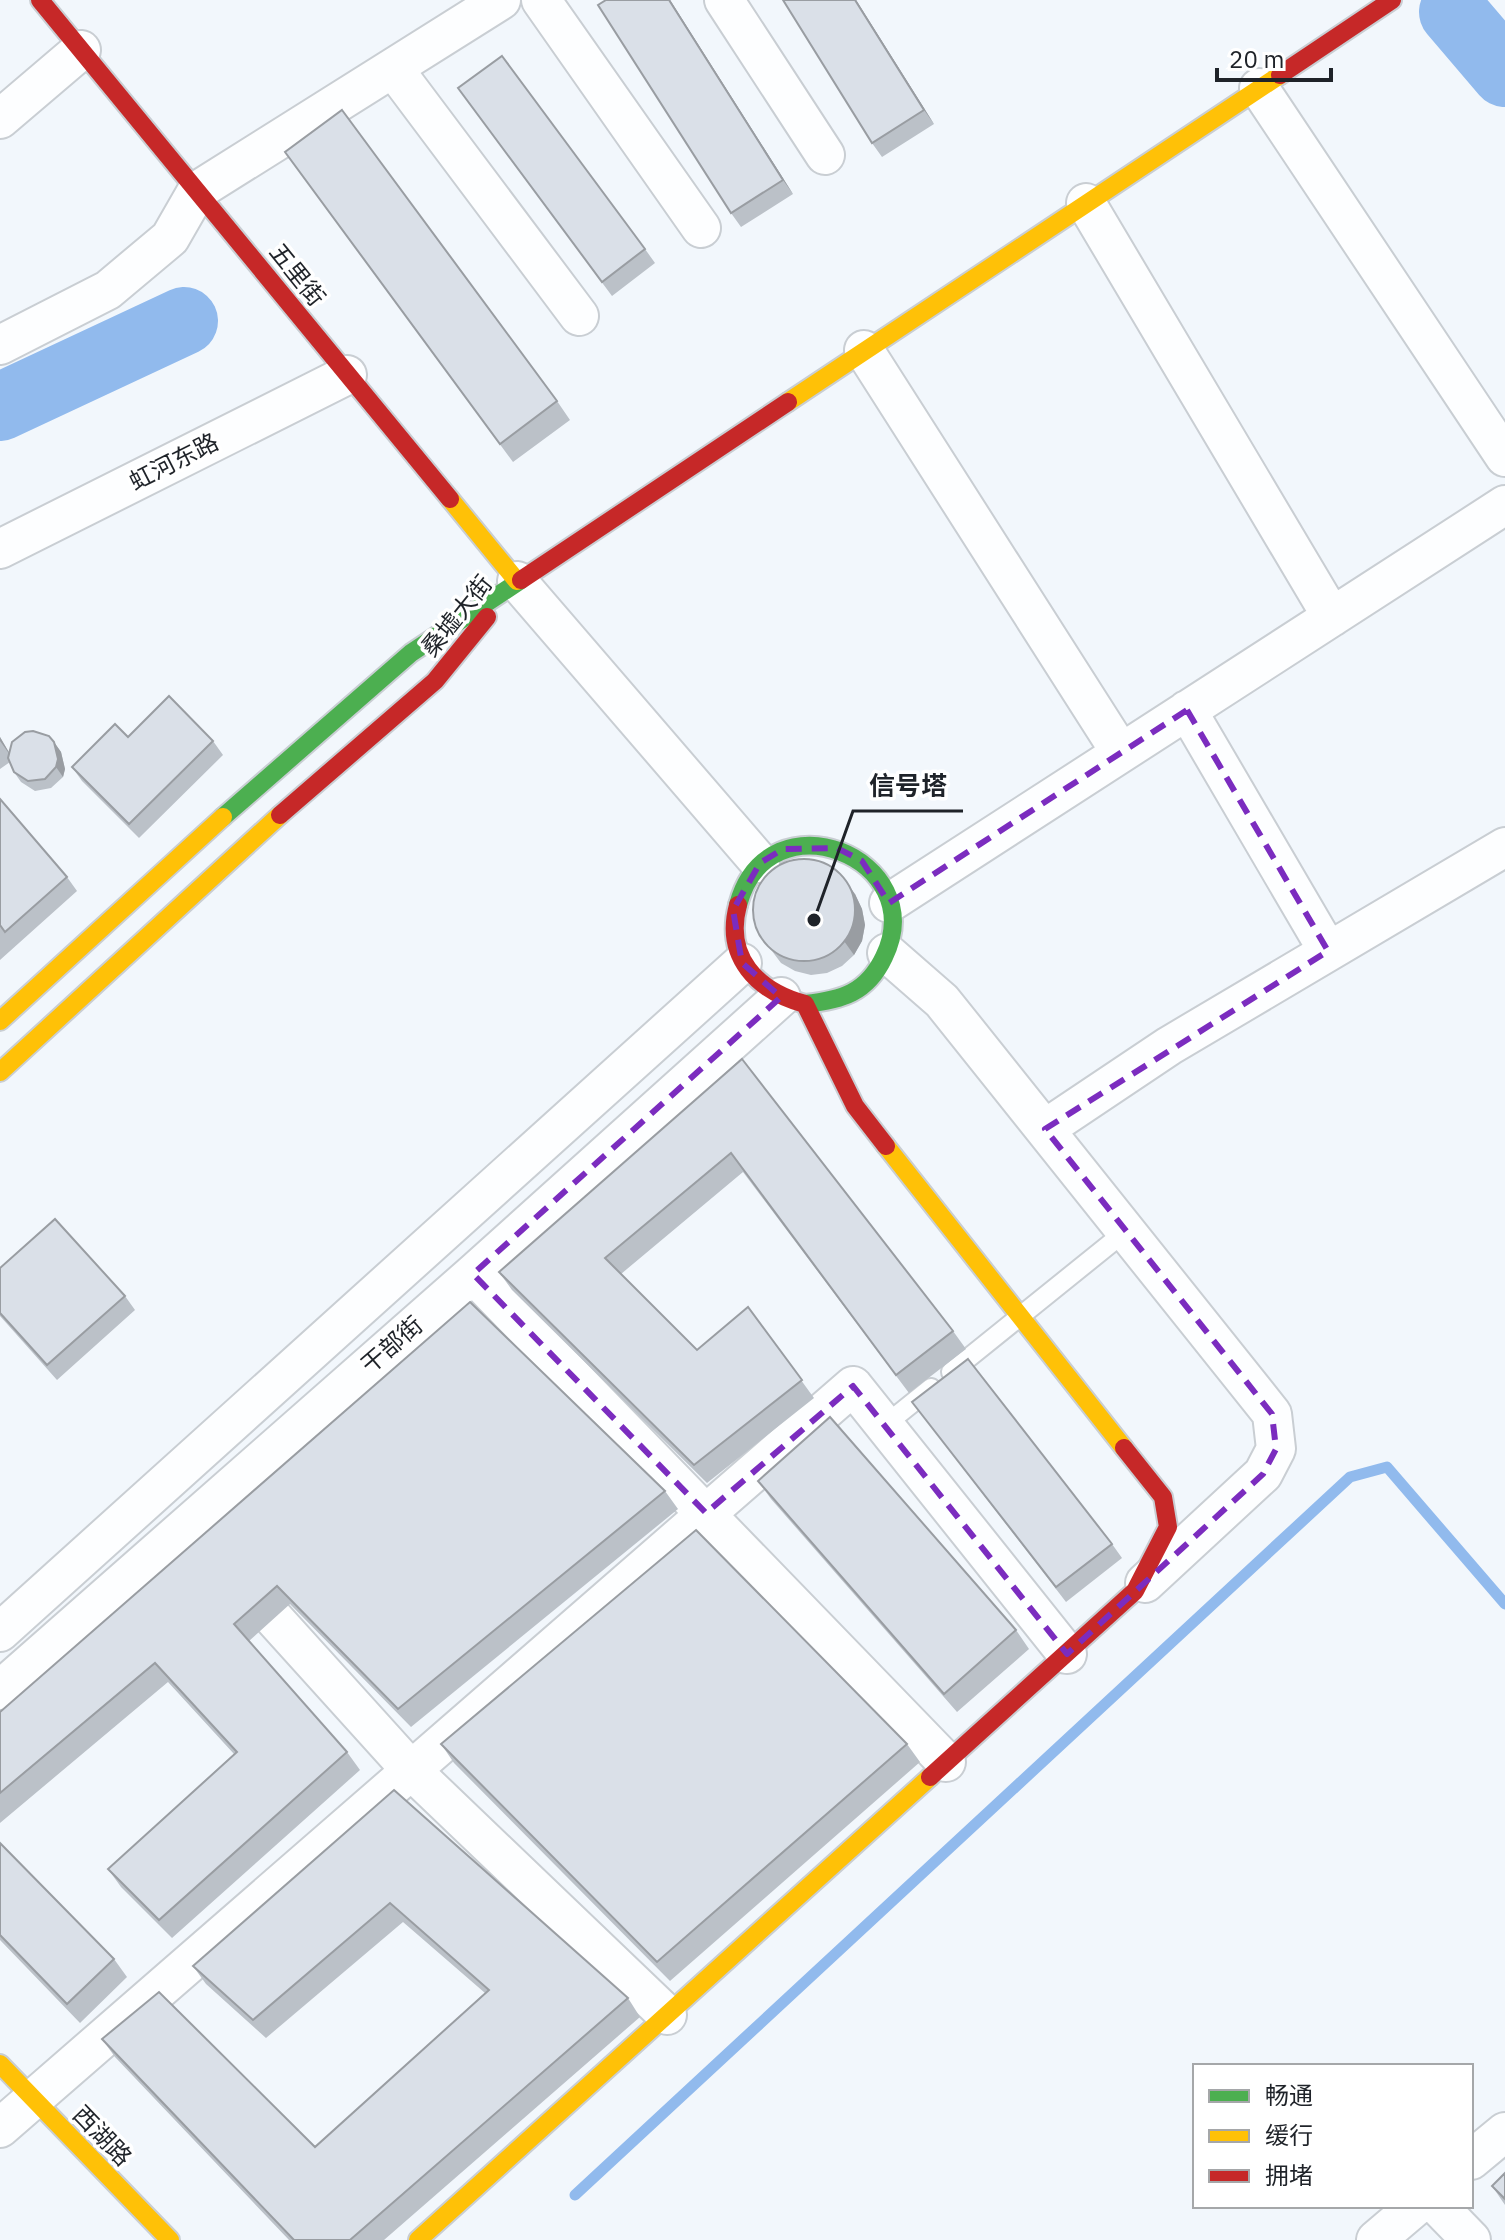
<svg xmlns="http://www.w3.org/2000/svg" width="1505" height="2240" font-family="'IBM Plex Sans','Noto Sans SC',sans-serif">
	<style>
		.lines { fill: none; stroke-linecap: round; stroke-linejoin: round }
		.stream { stroke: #91baed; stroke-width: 11 }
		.river { stroke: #91baed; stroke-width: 68 }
		.lane-casing { stroke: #c9ced3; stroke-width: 22 }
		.street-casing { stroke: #c9ced3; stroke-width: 42 }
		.fast-casing { stroke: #c9ced3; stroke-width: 22 }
		.slow-casing { stroke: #c9ced3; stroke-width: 22 }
		.jam-casing { stroke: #c9ced3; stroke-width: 22 }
		.lane { stroke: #fdfeff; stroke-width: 18 }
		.street { stroke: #fdfeff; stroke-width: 38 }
		.fast { stroke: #4caf50; stroke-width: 18 }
		.slow { stroke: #ffc107; stroke-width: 18 }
		.jam { stroke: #c62828; stroke-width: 18 }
		.wall { fill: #bbc1c8 }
		.shaded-wall { fill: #999da2 }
		.building { fill: #dae0e8; stroke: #999da2; stroke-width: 2 }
		.marked { fill: none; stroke: #7b2cbf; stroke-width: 6; stroke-dasharray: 16 10; stroke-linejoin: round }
		.labels { text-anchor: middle; stroke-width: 7; stroke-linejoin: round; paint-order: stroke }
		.street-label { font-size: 24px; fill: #1f2329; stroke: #fff }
		.leader { fill: none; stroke: #1f2329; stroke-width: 3 }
		.callout-dot { fill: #1f2329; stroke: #fff; stroke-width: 3 }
		.callout-label { font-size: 26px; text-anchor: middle; font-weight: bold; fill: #1f2329; stroke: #fff; stroke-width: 7; stroke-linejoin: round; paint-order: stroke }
	</style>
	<rect width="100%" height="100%" fill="#f2f7fc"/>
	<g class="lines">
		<path class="stream" d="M575,2195L1350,1477L1387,1467L1505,1604"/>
		<path class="river" d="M1453,12L1505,73
			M0,407L184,321"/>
		<defs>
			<path id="lane" d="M951,1372L1126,1231
				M885,1425L931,1388"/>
			<path id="street" d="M541,0L701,228
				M724,0L825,155
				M393,68L579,316
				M1259,88L1505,457
				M0,119L81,50
				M1086,203L1332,617
				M0,345L108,290L170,238L197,191L501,0
				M864,350L1121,753
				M0,549L347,375
				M517,581L760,863
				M1187,710L1328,951
				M889,903L1505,505
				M887,953L942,1001L1272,1414L1276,1449L1263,1474L1145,1583
				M1045,1129L1169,1046L1505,847
				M473,1274L946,1762
				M240,1581L410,1769L667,2015
				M0,1632L742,963
				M0,1690L473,1274L781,997
				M0,2128L853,1386L1067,1654
				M1471,2160L1505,2132
				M1438,2206L1471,2240
				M1376,2240L1416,2206"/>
			<path id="fast" d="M223,817L411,653L521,580
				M738,905C768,792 932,858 884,957C867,993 842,1000 805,1004"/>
			<path id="slow" d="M788,402L1280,75
				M450,499L517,581
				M0,1021L223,817
				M0,1072L280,815
				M886,1146L1124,1448
				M0,2064L170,2240
				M418,2240L930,1777"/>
			<path id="jam" d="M40,0L450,499
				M1280,75L1392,0
				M521,580L788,402
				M280,815L435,681L487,617
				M738,905C724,957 757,991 805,1004L855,1106L886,1146
				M930,1777L1135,1591L1168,1527L1163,1497L1124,1448"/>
		</defs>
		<use href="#lane" class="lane-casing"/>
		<use href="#street" class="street-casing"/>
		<use href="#fast" class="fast-casing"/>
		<use href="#slow" class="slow-casing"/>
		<use href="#jam" class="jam-casing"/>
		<use href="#lane" class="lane"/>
		<use href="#street" class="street"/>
		<use href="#fast" class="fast"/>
		<use href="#slow" class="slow"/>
		<use href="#jam" class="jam"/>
	</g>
	<path class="wall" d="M606,0H670L793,194L741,227L731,213Z
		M856,0L934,124L882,157L872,143Z
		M468,102L645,249L655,263L612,296Z
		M298,170L557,401L570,420L513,462Z
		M0,737L9,753L54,742L61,752L65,769L63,777L51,788L35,791L21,782L14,772L10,762L0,769Z
		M128,737L213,741L223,755L139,838L82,781L72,767Z
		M0,799L67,877L77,891L0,960Z
		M855,894L862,909L865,925L862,941L854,955L842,966L827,973L811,975L795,971L781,963L760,935Z
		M742,1059L953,1331L966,1349L909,1393L743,1172L621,1274L697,1350L748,1307L814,1398L707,1483L512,1290L499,1272Z
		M0,1268L125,1296L135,1310L57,1380L0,1316Z
		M470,1302L665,1491L678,1509L411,1727L290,1604L249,1641L347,1752L360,1770L172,1938L121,1887L108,1869L234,1754L168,1682L0,1823V1712Z
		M912,1402L1112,1544L1122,1558L1066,1602Z
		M758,1481L1016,1630L1029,1649L957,1712L771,1499Z
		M441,1744H907L920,1762L670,1981L454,1763Z
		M394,1790L628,1998L640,2017L384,2240H289L115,2057L102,2039L315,2147L485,1993L403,1922L266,2038L206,1984L193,1966Z
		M0,1843L114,1959L127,1977L80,2023L0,1940Z
		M1505,2173V2205L1492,2186Z"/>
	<path class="shaded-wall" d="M669,0H670L793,194L783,180Z
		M855,0H856L934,124L924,110Z
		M0,737L13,759L0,741Z
		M54,742L61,752L65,769L63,777L56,767Z
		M845,880L855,894L862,909L865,925L862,941L854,955L844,941Z"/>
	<path class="building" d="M606,0H669L783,180L731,213L598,5Z
		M783,0H855L924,110L872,143Z
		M502,56L645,249L602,282L458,88Z
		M342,110L557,401L500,444L285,152Z
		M169,696L213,741L129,824L72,767L115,724L128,737Z
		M33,731L49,736L54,742L58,759L56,767L45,779L28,781L14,772L8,758L12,742L25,732Z
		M0,799L67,877L5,932L0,925Z
		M753 910a51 51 0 1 1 102 0a51 51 0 1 1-102 0Z
		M742,1059L953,1331L896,1375L731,1153L605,1258L697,1350L748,1307L802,1380L694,1465L499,1272Z
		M55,1219L125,1296L47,1365L0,1313V1268Z
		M470,1302L665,1491L398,1709L277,1586L234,1624L347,1752L159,1920L108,1869L237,1752L155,1663L0,1793V1712Z
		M968,1359L1112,1544L1056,1587L912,1402Z
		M830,1417L1016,1630L944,1694L758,1481Z
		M696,1530L907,1744L657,1962L441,1744Z
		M394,1790L628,1998L350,2240H294L102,2039L159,1992L315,2147L489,1990L390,1903L253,2020L193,1966Z
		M0,1843L114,1959L67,2004L0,1935Z
		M1505,2173V2199L1492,2186Z"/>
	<path class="marked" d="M1187,710L1328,951L1045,1129L1272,1414L1276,1449L1263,1474L1067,1654L853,1386L706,1513L473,1274L781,997L742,963L733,910L760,863L783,849L837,848L862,861L889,903Z"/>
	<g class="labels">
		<g class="street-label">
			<text transform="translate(297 275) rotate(51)" y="8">五里街</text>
			<text transform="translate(174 462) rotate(-27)" y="8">虹河东路</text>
			<text transform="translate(457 616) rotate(-51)" y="8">桑墟大街</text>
			<text transform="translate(392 1345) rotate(-41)" y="8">干部街</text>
			<text transform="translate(102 2136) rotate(46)" y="8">西湖路</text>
		</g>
	</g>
	<path class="leader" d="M814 920L853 811H963"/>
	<circle class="callout-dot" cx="814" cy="920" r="8"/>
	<g class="callout-label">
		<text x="908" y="795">信号塔</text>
	</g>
	<rect x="1193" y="2064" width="280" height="144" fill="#ffffff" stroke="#a5a7a9" stroke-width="2"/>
	<rect x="1209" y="2090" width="40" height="12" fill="#4caf50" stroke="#a5a7a9" stroke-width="2"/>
	<text x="1265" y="2104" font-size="24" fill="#1f2329">畅通</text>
	<rect x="1209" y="2130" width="40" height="12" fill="#ffc107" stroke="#a5a7a9" stroke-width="2"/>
	<text x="1265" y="2144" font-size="24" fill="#1f2329">缓行</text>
	<rect x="1209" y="2170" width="40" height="12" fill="#c62828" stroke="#a5a7a9" stroke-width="2"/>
	<text x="1265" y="2184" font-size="24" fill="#1f2329">拥堵</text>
	<path d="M1217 68v12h114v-12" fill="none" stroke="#1f2329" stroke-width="4"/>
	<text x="1229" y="68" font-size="24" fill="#1f2329" stroke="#ffffff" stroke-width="6" paint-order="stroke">20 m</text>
</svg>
